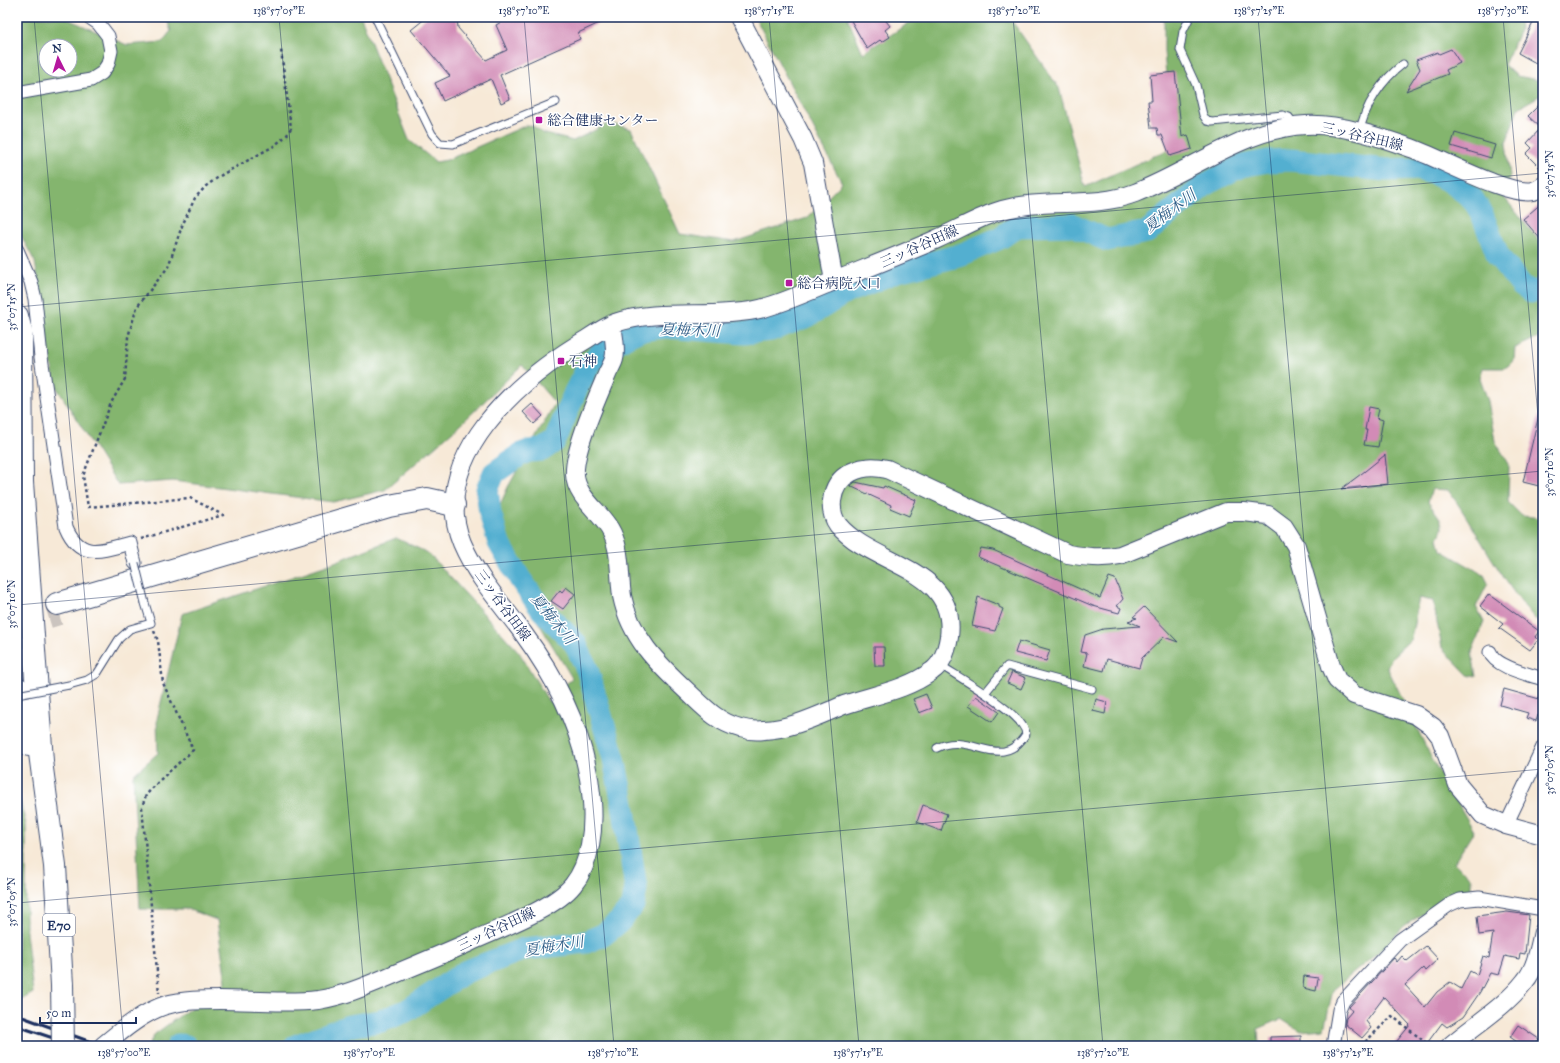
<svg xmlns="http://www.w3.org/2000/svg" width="1560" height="1063" font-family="'IM FELL Great Primer','Noto Serif JP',serif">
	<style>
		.forest { fill: #84b56e; stroke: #507266; fill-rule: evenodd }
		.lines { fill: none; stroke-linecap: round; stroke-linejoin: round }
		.river { stroke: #52afd0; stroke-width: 23 }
		.building { fill: #d28bb6 }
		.highway-tunnel { stroke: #cbc4bf; stroke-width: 22; stroke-dasharray: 22 11; stroke-linecap: butt }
		.lane-casing { stroke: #3c4b70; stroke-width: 9 }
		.street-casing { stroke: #3c4b70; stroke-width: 15 }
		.secondary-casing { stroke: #3c4b70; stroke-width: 20 }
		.highway-casing { stroke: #3c4b70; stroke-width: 24 }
		.path { stroke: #3c4b70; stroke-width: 2.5; stroke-dasharray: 3 3; stroke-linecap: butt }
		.lane { stroke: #fff; stroke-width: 7 }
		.street { stroke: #fff; stroke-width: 13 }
		.secondary { stroke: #fff; stroke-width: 18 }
		.highway { stroke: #fff; stroke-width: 22 }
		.rail { stroke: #1b2f5e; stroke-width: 3 }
		.lane-bridge-casing { stroke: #3c4b70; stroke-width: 9; stroke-linecap: butt }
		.highway-bridge-casing { stroke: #3c4b70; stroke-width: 24; stroke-linecap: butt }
		.lane-bridge { stroke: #fff; stroke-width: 7 }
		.highway-bridge { stroke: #fff; stroke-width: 22 }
		.ticks { fill: none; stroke: #1b2f5e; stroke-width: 1; stroke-opacity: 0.45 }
		.poi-dot { fill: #b5179e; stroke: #fff; stroke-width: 1.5 }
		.labels { text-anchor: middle; stroke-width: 3; stroke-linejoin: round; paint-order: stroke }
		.shield { fill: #fff; stroke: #5f6d8e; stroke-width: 1 }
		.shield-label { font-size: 13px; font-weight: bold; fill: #1b2f5e }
		.poi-label { font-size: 14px; fill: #1b2f5e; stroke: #fff; text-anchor: start }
		.street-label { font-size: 14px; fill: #1b2f5e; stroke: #fff }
		.water-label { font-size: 15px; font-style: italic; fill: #2e5c86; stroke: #fff }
		.neatline { fill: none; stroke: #1b2f5e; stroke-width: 1.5 }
		.ticks-label { font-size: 10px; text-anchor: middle; fill: #1b2f5e }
	</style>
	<rect width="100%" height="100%" fill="#fff"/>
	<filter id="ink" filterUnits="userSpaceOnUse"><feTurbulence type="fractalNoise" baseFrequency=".025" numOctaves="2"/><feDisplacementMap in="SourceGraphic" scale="8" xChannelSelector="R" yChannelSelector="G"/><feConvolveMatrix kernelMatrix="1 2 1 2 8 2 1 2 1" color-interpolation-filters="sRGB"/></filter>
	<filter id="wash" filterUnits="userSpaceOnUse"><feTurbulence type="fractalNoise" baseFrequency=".012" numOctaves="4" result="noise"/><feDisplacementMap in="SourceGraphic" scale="16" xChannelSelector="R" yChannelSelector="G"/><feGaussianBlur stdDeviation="0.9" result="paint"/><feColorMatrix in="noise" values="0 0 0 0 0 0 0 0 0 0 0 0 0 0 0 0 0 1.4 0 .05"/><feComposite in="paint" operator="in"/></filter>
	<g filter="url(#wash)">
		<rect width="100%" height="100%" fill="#f7e9d7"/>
		<path class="forest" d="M17,17H63L127,45L162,42L171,31L166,17H361L409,140L436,162L447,160L527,125L533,126L542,133L573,141L609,123L631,129L680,234L734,242L807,218L842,183L755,17H849L848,19L863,53L918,17H1009L1059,88L1085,187L1172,148L1164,51V17H1519L1520,30L1504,65L1517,76L1538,80L1541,95L1518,108L1506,143L1510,176L1504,197L1543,246V335L1515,348L1514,361L1505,368H1483L1480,378L1488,401L1495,441L1509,464L1508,502L1522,516L1543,518V627C1503,587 1481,535 1448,490L1432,489L1428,502C1437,515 1448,523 1438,538L1441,550L1484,575L1488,583L1476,607L1484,622L1472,652L1476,677L1468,675L1442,648L1433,601L1419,598L1411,639L1392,657L1387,667L1432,759L1474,831L1454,863L1471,878V890L1451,896L1404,926L1386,946L1333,990L1324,1029L1300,1031L1281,1019L1258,1029L1259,1046H148L155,1034L226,982L217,920L187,909H140L133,775L158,753L157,719L182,614L327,565L396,538L428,553L519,652L549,702L572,678L486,536L508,487L555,403L522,365L462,423L385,490L333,502L173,481L118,485L55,385L35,262L17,228ZM46,46H70V70H46Z
			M17,788L26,825V932L33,993L18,1002Z"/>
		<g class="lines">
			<path class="river" d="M178,1045L186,1046
				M295,1046L349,1026L381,1021L406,1011L465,972L524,949L586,942L603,935L619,922L633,905L636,888L623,804L614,759L587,669L575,643L542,610L520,579L499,543L490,513L487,490L494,473L521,454L529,451L542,450L555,441L575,392L589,365L599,354L624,338L640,330L665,327L744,333L771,330L808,316L845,293L897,271L958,256L1000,238L1017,226L1073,225L1107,240L1147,232L1206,184L1241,166L1268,161L1291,160L1386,170L1417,169L1433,173L1451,182L1472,198L1482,214L1498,256L1522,286L1531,292L1543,290"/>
		</g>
		<g id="blocks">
			<path class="building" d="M427,17H457L458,28L486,60L507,50L496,25L503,21L501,17H612L578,33L580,39L500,75L510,99L501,103L491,79L443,101L435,83L450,76L411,30Z
				M849,17H883L890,26L885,30L890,37L882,42L880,40L867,49Z
				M1536,17H1543V67L1518,53Z
				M1451,49L1460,63L1446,70L1448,74L1406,91L1420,69L1416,60L1438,52L1439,54Z
				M1175,72L1182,137L1188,135L1192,149L1170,156L1162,135H1158L1157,128H1151L1148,101H1152L1150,75Z
				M1543,101V171L1526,154L1532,148L1527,143L1541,128L1528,116Z
				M1455,133L1495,145L1491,158L1451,146Z
				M1543,202V242L1523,219Z
				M532,404L543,416L534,424L523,412Z
				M1369,407L1379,409L1377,418L1383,420L1378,447L1364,445L1367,430H1365Z
				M1539,414L1543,415V487L1523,482Z
				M1385,455L1388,484L1341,489L1365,471Z
				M855,482L883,488L884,486L916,500L909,516L890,508L891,505L850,486Z
				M981,548L993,550L1100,598L1109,577L1115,579L1123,599L1117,606L1121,608L1119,613L1093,606L978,557Z
				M566,587L575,594L563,609L551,601L560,590L562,592Z
				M1489,594L1539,631L1535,637L1538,640L1530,650L1499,628L1503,624L1480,606Z
				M978,597L999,605V607L1003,609L995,631L972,626Z
				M1144,607L1178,642L1164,637L1142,658L1139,668L1107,659L1104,671L1084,666L1087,653L1081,652L1085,635L1103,629L1140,626L1128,621L1137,618L1133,617Z
				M1019,641L1050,650L1046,661L1015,653Z
				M874,647H884L885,666H875Z
				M1012,672L1026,678L1021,689L1007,683Z
				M1504,689L1543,700V717L1538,715L1536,721L1526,718L1528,713L1500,705Z
				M926,694L932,708L919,713L913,699Z
				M976,696L999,712L992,722L968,706Z
				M1096,699L1107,702L1105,714L1093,711Z
				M923,805L947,814L941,831L917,822Z
				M1507,912L1529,915L1525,954L1520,953L1519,959L1505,956L1499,975L1490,973L1480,992L1463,1017L1447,1027L1442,1023L1425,1046H1393L1410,1025L1384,997L1366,1021L1371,1028L1362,1038L1345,1024L1346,1018L1352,1011L1349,1007L1394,958L1397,962L1402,956L1407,961L1426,946L1438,959L1425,971L1423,968L1405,985L1425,1007L1437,992L1450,982L1461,989L1470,971L1477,975L1483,956L1489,958L1493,933L1479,935L1477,916Z
				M1304,976L1318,978L1316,991L1303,988Z
				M1518,1025L1539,1039L1534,1046H1523L1510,1037Z
				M1301,1036V1046H1270V1037Z"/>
		</g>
	</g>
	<g filter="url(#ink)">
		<use href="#blocks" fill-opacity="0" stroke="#3c4b70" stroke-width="1"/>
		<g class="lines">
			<path class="highway-tunnel" d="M17,627L59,614"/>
			<defs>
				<path id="lane" d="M375,17L432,134L440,143L453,144L556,102
					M1190,17L1183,31L1180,50L1196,85L1203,115L1207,121L1212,122L1283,115L1289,117L1295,125
					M1360,132C1364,106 1382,80 1403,64
					M69,685L87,680L97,674L119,639L130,629L151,623L145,603
					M985,693L1007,666L1092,689
					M937,748C970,730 1001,774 1026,734C1025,714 956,676 939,664"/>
				<path id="street" d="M17,93L91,80L102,73L108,64L111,51L108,36L98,23L89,17
					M17,250L31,282L35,299L41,357L66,527C80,560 101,551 130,543L135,563
					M1490,652C1495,667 1528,674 1543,679
					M1506,825L1543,747
					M1333,1046L1339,1010L1343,1001L1400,940L1449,905L1460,900L1479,898L1543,909"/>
				<path id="secondary" d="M739,17L803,139L813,163L834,281
					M612,324C613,335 617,349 614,359C613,363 610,368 608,372C598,396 573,451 575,475C576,498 603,513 612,533C621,552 619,575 622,596C630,637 658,664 688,692C704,707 717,722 740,728C747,730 757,731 764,730C792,729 819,715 844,705C873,695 907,690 932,671C942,664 947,649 949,637C958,567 872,566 838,525C833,518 831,510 832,501C835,473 862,463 887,469L1068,554C1086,557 1102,559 1120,555L1226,512H1244L1268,515L1284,527L1296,546L1331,666L1337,680L1354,695L1416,715L1433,727L1440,736L1458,785L1483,815L1506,825L1543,835
					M103,1046C121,1031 143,1012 166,1005C184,1000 202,1000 220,1000C251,1000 287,1004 318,1000C343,996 366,986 390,976C416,965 443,954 470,942C498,929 554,909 573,885C591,863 594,828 592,802C587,740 559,682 523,633C501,603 477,578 462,543C427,457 521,378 587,339C596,333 605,327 615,323C658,308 711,319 755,310C780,305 804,293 827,284C864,269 901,255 937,239C957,230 976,219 996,212C1041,196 1091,210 1135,193C1192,171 1244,128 1306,125C1338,123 1380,137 1411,148C1440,158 1507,196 1533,191C1537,190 1540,188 1543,186
					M1450,1046C1474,1025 1505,1007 1525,981C1536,968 1539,949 1543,932"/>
				<path id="highway" d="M17,316L21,331L22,482L42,761
					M57,604L389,506L427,499L454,505
					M17,688L29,745
					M39,746L55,866L62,985"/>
			</defs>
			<use href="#lane" class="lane-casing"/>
			<use href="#street" class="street-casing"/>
			<use href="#secondary" class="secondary-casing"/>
			<use href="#highway" class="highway-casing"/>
			<path class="path" d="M141,539L223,515L190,498L88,507L83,476L111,403L125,379L128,337L137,307L168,267L182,226L195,198L206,186L223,174L274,146L287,135L291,128L281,50
				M154,631L158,641L163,683L193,750L161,779L146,795L142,807L159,993
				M1361,1046L1392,1016L1430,1046"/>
			<use href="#lane" class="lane"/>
			<use href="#street" class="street"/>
			<use href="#secondary" class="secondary"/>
			<use href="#highway" class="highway"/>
			<path class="rail" d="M17,1015L102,1046
				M17,1026L77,1046"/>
			<defs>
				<path id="lane-bridge" d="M135,563L145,603
					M17,695L69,685"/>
				<path id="highway-bridge" d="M62,985L63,1046"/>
			</defs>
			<use href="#lane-bridge" class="lane-bridge-casing"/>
			<use href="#highway-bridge" class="highway-bridge-casing"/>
			<use href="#lane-bridge" class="lane-bridge"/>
			<use href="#highway-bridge" class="highway-bridge"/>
		</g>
	</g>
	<path class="ticks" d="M34,17L124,1046M279,17L369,1046M524,17L614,1046M769,17L859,1046M1013,17L1103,1046M1258,17L1348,1046M1503,17L1543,474M17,307L1543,173M17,605L1543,471M17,903L1543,769"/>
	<g class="poi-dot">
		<rect x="535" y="116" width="8" height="8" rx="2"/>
		<rect x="785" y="279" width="8" height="8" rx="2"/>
		<rect x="557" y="357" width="8" height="8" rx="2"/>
	</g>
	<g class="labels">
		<rect class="shield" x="43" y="914" width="32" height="22" rx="3"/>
		<g class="shield-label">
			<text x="59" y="930">E70</text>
		</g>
		<g class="poi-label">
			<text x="547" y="125">総合健康センター</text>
			<text x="797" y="288">総合病院入口</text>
			<text x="569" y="366">石神</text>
		</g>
		<g class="street-label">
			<text transform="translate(1362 136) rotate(13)" y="5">三ッ谷谷田線</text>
			<text transform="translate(919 246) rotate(-24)" y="5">三ッ谷谷田線</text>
			<text transform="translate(503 605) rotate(54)" y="5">三ッ谷谷田線</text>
			<text transform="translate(496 929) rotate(-25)" y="5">三ッ谷谷田線</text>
		</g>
		<g class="water-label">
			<text transform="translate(1170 211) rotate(-37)" y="5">夏梅木川</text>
			<text transform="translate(690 330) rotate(2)" y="5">夏梅木川</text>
			<text transform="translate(553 619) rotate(51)" y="5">夏梅木川</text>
			<text transform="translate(554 946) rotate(-9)" y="5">夏梅木川</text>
		</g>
	</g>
	<rect width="1560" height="1063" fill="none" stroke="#fff" stroke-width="44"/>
	<g transform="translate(58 58) rotate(355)"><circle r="19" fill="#ffffff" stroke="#a4acbf"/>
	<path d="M0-3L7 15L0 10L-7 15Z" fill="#b5179e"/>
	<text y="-6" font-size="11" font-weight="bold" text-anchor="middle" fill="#1b2f5e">N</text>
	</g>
	<path d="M40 1017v6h96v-6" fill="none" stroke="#1b2f5e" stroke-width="2"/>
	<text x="46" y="1017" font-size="12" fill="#1b2f5e" stroke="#ffffff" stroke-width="3" paint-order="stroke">50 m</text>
	<rect x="22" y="22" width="1516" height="1019" class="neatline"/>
	<g class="ticks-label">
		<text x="279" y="14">138°57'05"E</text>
		<text x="524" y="14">138°57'10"E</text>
		<text x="769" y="14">138°57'15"E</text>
		<text x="1014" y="14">138°57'20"E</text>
		<text x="1259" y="14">138°57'25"E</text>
		<text x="1503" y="14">138°57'30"E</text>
		<text transform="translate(1549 174) rotate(-90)" y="4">35°07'15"N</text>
		<text transform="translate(11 307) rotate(-90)" y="4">35°07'15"N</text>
		<text transform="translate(1549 472) rotate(-90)" y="4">35°07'10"N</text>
		<text transform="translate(11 604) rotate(-90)" y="4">35°07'10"N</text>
		<text transform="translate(1549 770) rotate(-90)" y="4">35°07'05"N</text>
		<text transform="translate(11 902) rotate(-90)" y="4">35°07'05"N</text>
		<text x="124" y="1056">138°57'00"E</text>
		<text x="369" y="1056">138°57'05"E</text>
		<text x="613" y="1056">138°57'10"E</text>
		<text x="858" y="1056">138°57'15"E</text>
		<text x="1103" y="1056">138°57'20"E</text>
		<text x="1348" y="1056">138°57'25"E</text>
	</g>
</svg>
